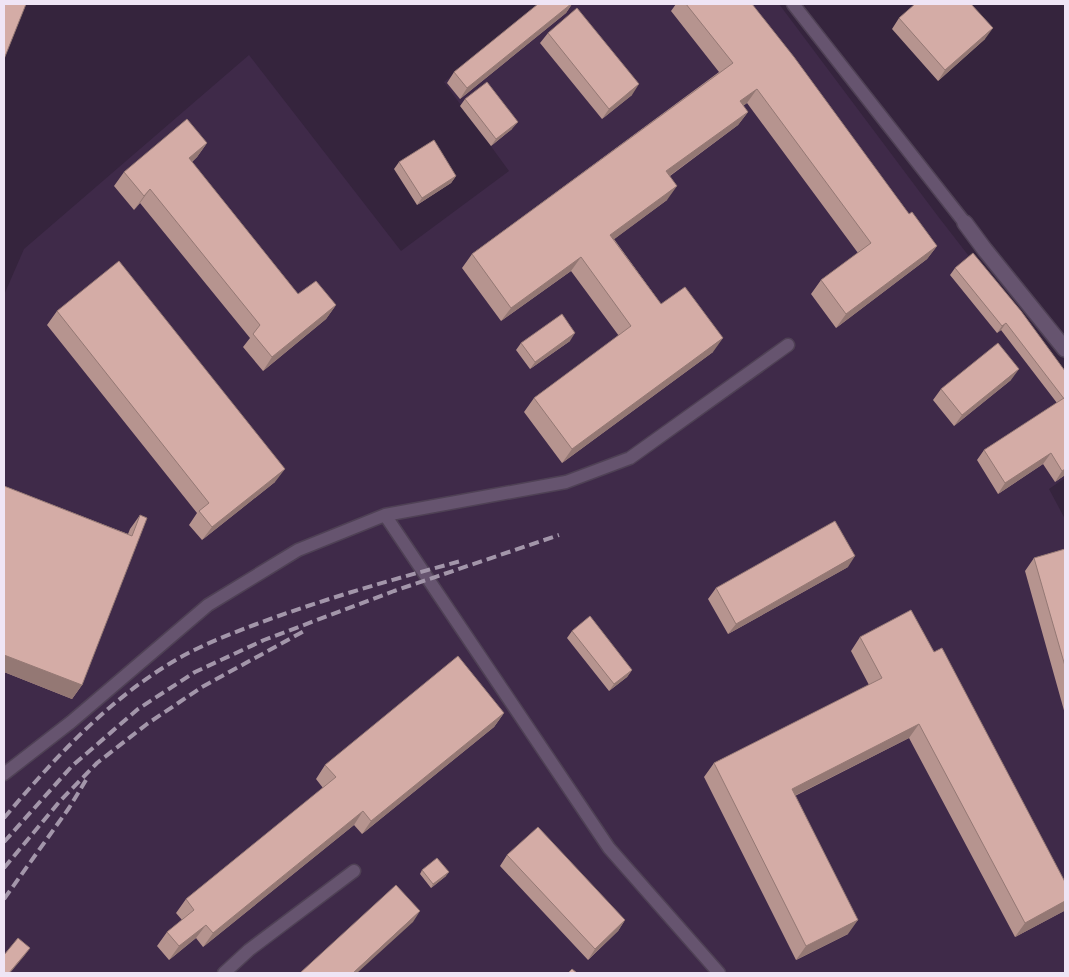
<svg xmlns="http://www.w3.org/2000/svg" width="1069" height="977" font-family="'PT Sans Narrow',sans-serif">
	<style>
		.built { fill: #3f2a49 }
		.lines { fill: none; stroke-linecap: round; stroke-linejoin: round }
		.lane-casing { stroke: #4f4155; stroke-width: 15 }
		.street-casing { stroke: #4f4155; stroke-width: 18 }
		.lane { stroke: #66546f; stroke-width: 12 }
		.street { stroke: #66546f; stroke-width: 15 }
		.rail { stroke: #a396aa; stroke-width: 4; stroke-dasharray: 10 5; stroke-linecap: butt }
		.wall { fill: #b6948f }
		.shaded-wall { fill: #947874 }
		.building { fill: #d4aca6; stroke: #947874 }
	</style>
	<rect width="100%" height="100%" fill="#35243d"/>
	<path class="built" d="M539,4H779L937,215L1065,380V478L1049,489L1065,519V973H4V295L24,249L249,55L401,251L509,171L444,82Z"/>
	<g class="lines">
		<defs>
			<path id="lane" d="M793,4L965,223
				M385,515L609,848L719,973
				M4,774L71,722L208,605L298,550L385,515L566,482L630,458L788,345
				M224,973L249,950L354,871"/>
			<path id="street" d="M965,223L985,250L1065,349"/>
		</defs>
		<use href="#lane" class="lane-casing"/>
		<use href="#street" class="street-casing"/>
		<use href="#lane" class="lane"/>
		<use href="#street" class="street"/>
		<path class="rail" d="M4,818C52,761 105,703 169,664C198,646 230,634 262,622C327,598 394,579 461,561
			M4,842L72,766L138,709L195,672L264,640L394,591L559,535
			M4,868L60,801L97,763L147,724L202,687L306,630
			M4,899L69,808L86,780"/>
	</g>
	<path class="wall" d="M571,4H572L566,13L460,99L447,83L454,72Z
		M676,4H752L909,214L937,246L927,259L836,328L811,294L821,280L858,253L747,103L743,106L748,112L738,125L670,176L667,200L614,239L661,304L713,352L562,463L524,412L534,398L619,336L571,271L501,321L462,268L472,254L719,72L671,11Z
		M899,18L985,39L938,81L892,29Z
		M548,33L632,95L602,119L540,43Z
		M465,99L512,129L491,146L460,106Z
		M207,143L197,157L192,162L298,294L336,305L326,319L263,371L243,347L250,338L140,203L134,210L114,186L124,172Z
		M399,162L456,176L451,183L417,205L394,169Z
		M955,268L1065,371V475L1055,482L1043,464L998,494L977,460L984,450L1057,403L1001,330L997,333L950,275Z
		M57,311L275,482L202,540L189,525L197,513L47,325Z
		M570,341L530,369L516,350L521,343Z
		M1011,380L954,426L933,400L941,389Z
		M4,486L128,534L130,529L140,515L82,685L72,699L4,672Z
		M1065,549V714L1025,571L1034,558Z
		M848,567L728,634L708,599L716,588Z
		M572,631L632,670L627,677L609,691L567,638Z
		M860,637L1065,901V908L1064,911L1015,937L909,738L795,796L848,934L796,960L704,777L714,763L869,685L851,651Z
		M504,713L494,727L362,834L354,825L203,947L196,938L169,960L157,946L167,932L182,920L176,913L186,899L323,788L316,779L325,765Z
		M507,855L625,920L618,931L588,960L500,866Z
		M422,870L446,876L431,888L420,874Z"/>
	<path class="shaded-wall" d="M571,4H572L566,13L460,99L467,88Z
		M993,28L985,39L938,81L945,70Z
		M639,84L632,95L602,119L609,109Z
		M757,89L747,103L730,115L740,101Z
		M748,112L738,125L657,185L666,171Z
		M518,122L512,129L491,146L496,139Z
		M207,143L197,157L179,172L189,158Z
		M456,176L451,183L417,205L422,198Z
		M677,186L667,200L601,249L610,235Z
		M150,189L140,203L134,210L144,196Z
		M937,246L927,259L836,328L846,314Z
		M581,257L571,271L501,321L511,308Z
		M336,305L326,319L263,371L272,357Z
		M1006,323L1001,330L997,333L1002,326Z
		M575,333L570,341L530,369L535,362Z
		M723,338L713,352L562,463L572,449Z
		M1019,369L1011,380L954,426L962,415Z
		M1051,453L1043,464L998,494L1005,483Z
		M285,469L275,482L202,540L212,527Z
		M1065,469V475L1055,482L1062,471Z
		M855,556L848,567L728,634L736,624Z
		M4,655L82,685L72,699L4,672Z
		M632,670L627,677L609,691L614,684Z
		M504,713L494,727L362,834L371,821Z
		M919,724L909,738L782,802L792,789Z
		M363,811L354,825L203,947L213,933Z
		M449,872L446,876L431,888L433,884Z
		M1065,901V908L1064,911L1015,937L1025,923Z
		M420,911L413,922L357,973H353Z
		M625,920L618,931L588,960L595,949Z
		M858,920L848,934L796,960L806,946Z
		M206,925L196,938L169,960L179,946Z
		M30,948L25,955L10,973H9Z"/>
	<path class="building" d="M4,4H26L4,59Z
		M538,4H571L467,88L454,72Z
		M686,4H752L794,57L909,214L912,212L937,246L846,314L821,280L871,243L757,89L740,101L748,112L666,171L677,186L610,235L661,304L685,287L723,338L572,449L534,398L631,326L581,257L511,308L472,254L733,63Z
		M915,4H971L993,28L945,70L899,18Z
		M577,8L639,84L609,109L548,33Z
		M487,82L518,122L496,139L465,99Z
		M187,119L207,143L189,158L298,294L316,281L336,305L272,357L253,334L260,325L150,189L144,196L124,172Z
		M434,140L456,176L422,198L399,162Z
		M973,253L1021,311L1065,371V400L1006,323L1002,326L955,268Z
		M119,261L285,469L212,527L199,511L209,503L57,311Z
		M562,314L575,333L535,362L521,343Z
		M998,343L1019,369L962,415L941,389Z
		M1064,398L1065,400V469L1062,471L1051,453L1005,483L984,450Z
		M4,486L132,536L140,515L147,518L82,685L4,655Z
		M835,521L855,556L736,624L716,588Z
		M1065,549V666L1034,558Z
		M911,610L934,652L942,648L1065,882V901L1025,923L919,724L792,789L858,920L806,946L714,763L882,678L860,637Z
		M590,616L632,670L614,684L572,631Z
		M458,656L504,713L371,821L363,811L213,933L206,925L179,946L167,932L194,910L186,899L336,777L325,765Z
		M538,827L625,920L595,949L507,855Z
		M437,858L449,872L433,884L422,870Z
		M396,885L420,911L353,973H300Z
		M18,938L30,948L9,973H4V955Z
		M572,969L577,973H568Z"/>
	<rect width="1069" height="977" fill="none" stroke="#efe5f5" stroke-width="10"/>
</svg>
